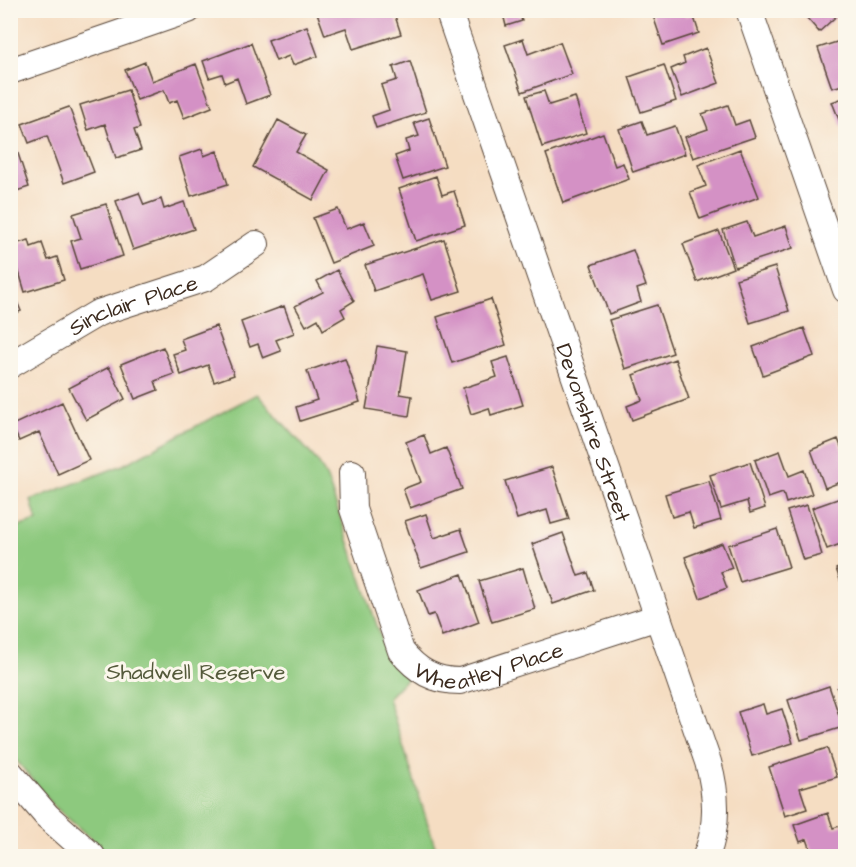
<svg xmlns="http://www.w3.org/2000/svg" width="856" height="867" font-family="'Architects Daughter',sans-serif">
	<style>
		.green { fill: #8dc97e; stroke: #647a4e; stroke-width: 1.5 }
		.building { fill: #d491c5 }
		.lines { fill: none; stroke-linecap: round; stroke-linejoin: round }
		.minor-casing { stroke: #574537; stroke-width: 28 }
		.minor { stroke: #fff; stroke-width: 26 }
		.labels { text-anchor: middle; stroke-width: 6; stroke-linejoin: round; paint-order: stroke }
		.street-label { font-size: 22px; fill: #3b2a1e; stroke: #fbf7ec }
		.park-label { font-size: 22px; fill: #545a3b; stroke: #fbf7ec }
	</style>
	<rect width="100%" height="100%" fill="#fbf7ec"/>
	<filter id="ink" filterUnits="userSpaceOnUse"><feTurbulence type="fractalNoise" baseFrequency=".0167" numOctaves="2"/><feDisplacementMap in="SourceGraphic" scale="12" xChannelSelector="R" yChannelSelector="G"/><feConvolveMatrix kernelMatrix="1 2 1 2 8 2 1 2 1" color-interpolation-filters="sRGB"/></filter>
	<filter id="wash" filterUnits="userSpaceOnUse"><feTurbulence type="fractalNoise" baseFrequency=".008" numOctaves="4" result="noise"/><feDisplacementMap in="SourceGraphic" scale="24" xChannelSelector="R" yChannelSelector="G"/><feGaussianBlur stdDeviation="1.35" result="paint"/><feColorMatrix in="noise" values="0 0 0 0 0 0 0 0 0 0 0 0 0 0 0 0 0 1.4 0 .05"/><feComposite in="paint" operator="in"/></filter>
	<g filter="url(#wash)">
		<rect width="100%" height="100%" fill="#f5ddc2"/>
		<path class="green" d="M257,394L318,462L327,478L387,655L407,678L388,698L438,856H111L54,806L11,754L10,529L37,521L31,500L123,465Z"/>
		<g id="blocks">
			<path class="building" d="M316,10H393L401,34L353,49L346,28L325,35Z
				M502,10H523L519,12L522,21L506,26Z
				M651,10H683L685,16L693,14L699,33L663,45Z
				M800,10H843L819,32Z
				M307,26L318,56L293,65L289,56L276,61L268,40Z
				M523,39L528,54L560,42L572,74L522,92L505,45Z
				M846,39V84L832,88L818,48Z
				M251,43L270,95L246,104L237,78L225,83L222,74L209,78L203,61Z
				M706,48L719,83L682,97L671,69L685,63L683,57Z
				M410,61L426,112L376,128L372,116L389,110L381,85L397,80L393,67Z
				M145,62L152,81L196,64L212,107L184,118L177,100L169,103L164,90L137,100L125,70Z
				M664,65L676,101L641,112L629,77Z
				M128,90L140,128L134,130L141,150L116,158L105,124L88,130L80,105Z
				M544,91L549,105L575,97L586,133L542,147L526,96Z
				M846,97V126L842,127L832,102Z
				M728,105L735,125L749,120L755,137L693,158L685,137L708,129L702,114Z
				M69,107L94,172L64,183L47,136L29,143L22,124Z
				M429,118L445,166L403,180L395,156L409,151L406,140L419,136L414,123Z
				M278,120L306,135L296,152L329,170L313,200L253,167Z
				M642,121L647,135L675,126L685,154L633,172L619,129Z
				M10,129L29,187L10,193Z
				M603,133L615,166L623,163L629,179L563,203L546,154Z
				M202,149L204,156L217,151L228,184L191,196L179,157Z
				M740,149L759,197L700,219L690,192L706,186L698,165Z
				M436,176L442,195L454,191L465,225L416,241L399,189Z
				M139,193L144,205L161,199L164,209L184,202L194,229L133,250L116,201Z
				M106,204L123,256L80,269L71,241L81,238L73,214Z
				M338,209L346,229L364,222L374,246L331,263L313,218Z
				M747,222L753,237L786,226L793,248L735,267L723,230Z
				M719,231L733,268L697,282L683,244Z
				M444,239L461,291L432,300L423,274L374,291L365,265Z
				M29,240L31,247L42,243L48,260L57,257L64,280L25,292L11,245Z
				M633,250L646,286L637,289L641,302L609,314L591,265Z
				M775,267L789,311L750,323L736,279Z
				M337,270L354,301L341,309L345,317L323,330L318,319L306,326L295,306L323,292L317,281Z
				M10,285L21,311L10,315Z
				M491,299L506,345L452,363L437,317Z
				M657,305L673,353L625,369L609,320Z
				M284,306L294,333L276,340L281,351L263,358L258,344L250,347L241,322Z
				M216,326L234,375L214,382L208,365L181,375L173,354L185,350L181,339Z
				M804,328L814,356L763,375L753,347Z
				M377,346L407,351L400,394L412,396L409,416L366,409Z
				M163,347L174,374L155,381L158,390L135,399L121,364Z
				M508,357L523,405L491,415L489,408L471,414L463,388L497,377L492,362Z
				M345,358L360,402L300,421L296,407L317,400L307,371Z
				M675,359L689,399L632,420L627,406L642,400L633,375Z
				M109,367L125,399L86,420L69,388Z
				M62,402L89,460L58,474L39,432L19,441L12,425Z
				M424,435L431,454L446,448L462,489L410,508L403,489L421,482L406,442Z
				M838,439L846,459V480L825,488L811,450Z
				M780,451L789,476L804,470L812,494L786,503L783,493L768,498L755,460Z
				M750,462L765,508L750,513L747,501L721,509L710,475Z
				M552,467L569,519L551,524L547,510L517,519L505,481Z
				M709,481L721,520L694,528L689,512L672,517L665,494Z
				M846,496V542L827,549L812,508Z
				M807,505L822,555L803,560L787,511Z
				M426,514L434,538L461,529L469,552L421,568L405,521Z
				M777,529L789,567L740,582L728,545Z
				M563,533L578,576L588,573L594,590L553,604L532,544Z
				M722,543L732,568L721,572L727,588L700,598L685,557Z
				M846,565V593H845L836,569Z
				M523,568L535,609L492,622L479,581Z
				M462,574L479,622L442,636L434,614L428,616L418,590Z
				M846,685V711H845L837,688Z
				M829,686L843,727L801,740L788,700Z
				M763,704L766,714L782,709L793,743L752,756L738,712Z
				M827,748L837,777L800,788L807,809L785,816L769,767Z
				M828,813L833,828L846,824V856H813L807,839L800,842L794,825Z"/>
		</g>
	</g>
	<g filter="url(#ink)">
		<use href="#blocks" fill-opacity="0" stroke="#574537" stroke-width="1.5"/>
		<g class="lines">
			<defs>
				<g id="minor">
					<path id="s1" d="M448,10L708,762C717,794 719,825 706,856"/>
					<path d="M749,10L846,290"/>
					<path d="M10,71L188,10"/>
					<path id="s2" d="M10,365L98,313L206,278L256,244"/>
					<path id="s3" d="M352,473L353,509L401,651C417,671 434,681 460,681L658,617"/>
					<path d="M10,773L47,816L92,856"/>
				</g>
			</defs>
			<use href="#minor" class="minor-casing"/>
			<use href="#minor" class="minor"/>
		</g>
	</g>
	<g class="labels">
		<g class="street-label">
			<text dy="8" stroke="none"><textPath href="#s2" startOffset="138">Sinclair Place</textPath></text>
			<text dy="8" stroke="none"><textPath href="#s1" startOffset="447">Devonshire Street</textPath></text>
			<text dy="8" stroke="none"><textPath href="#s3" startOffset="285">Wheatley Place</textPath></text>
		</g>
		<g class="park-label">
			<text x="196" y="679">Shadwell Reserve</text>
		</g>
	</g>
	<rect width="856" height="867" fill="none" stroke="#fbf7ec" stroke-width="36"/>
</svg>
